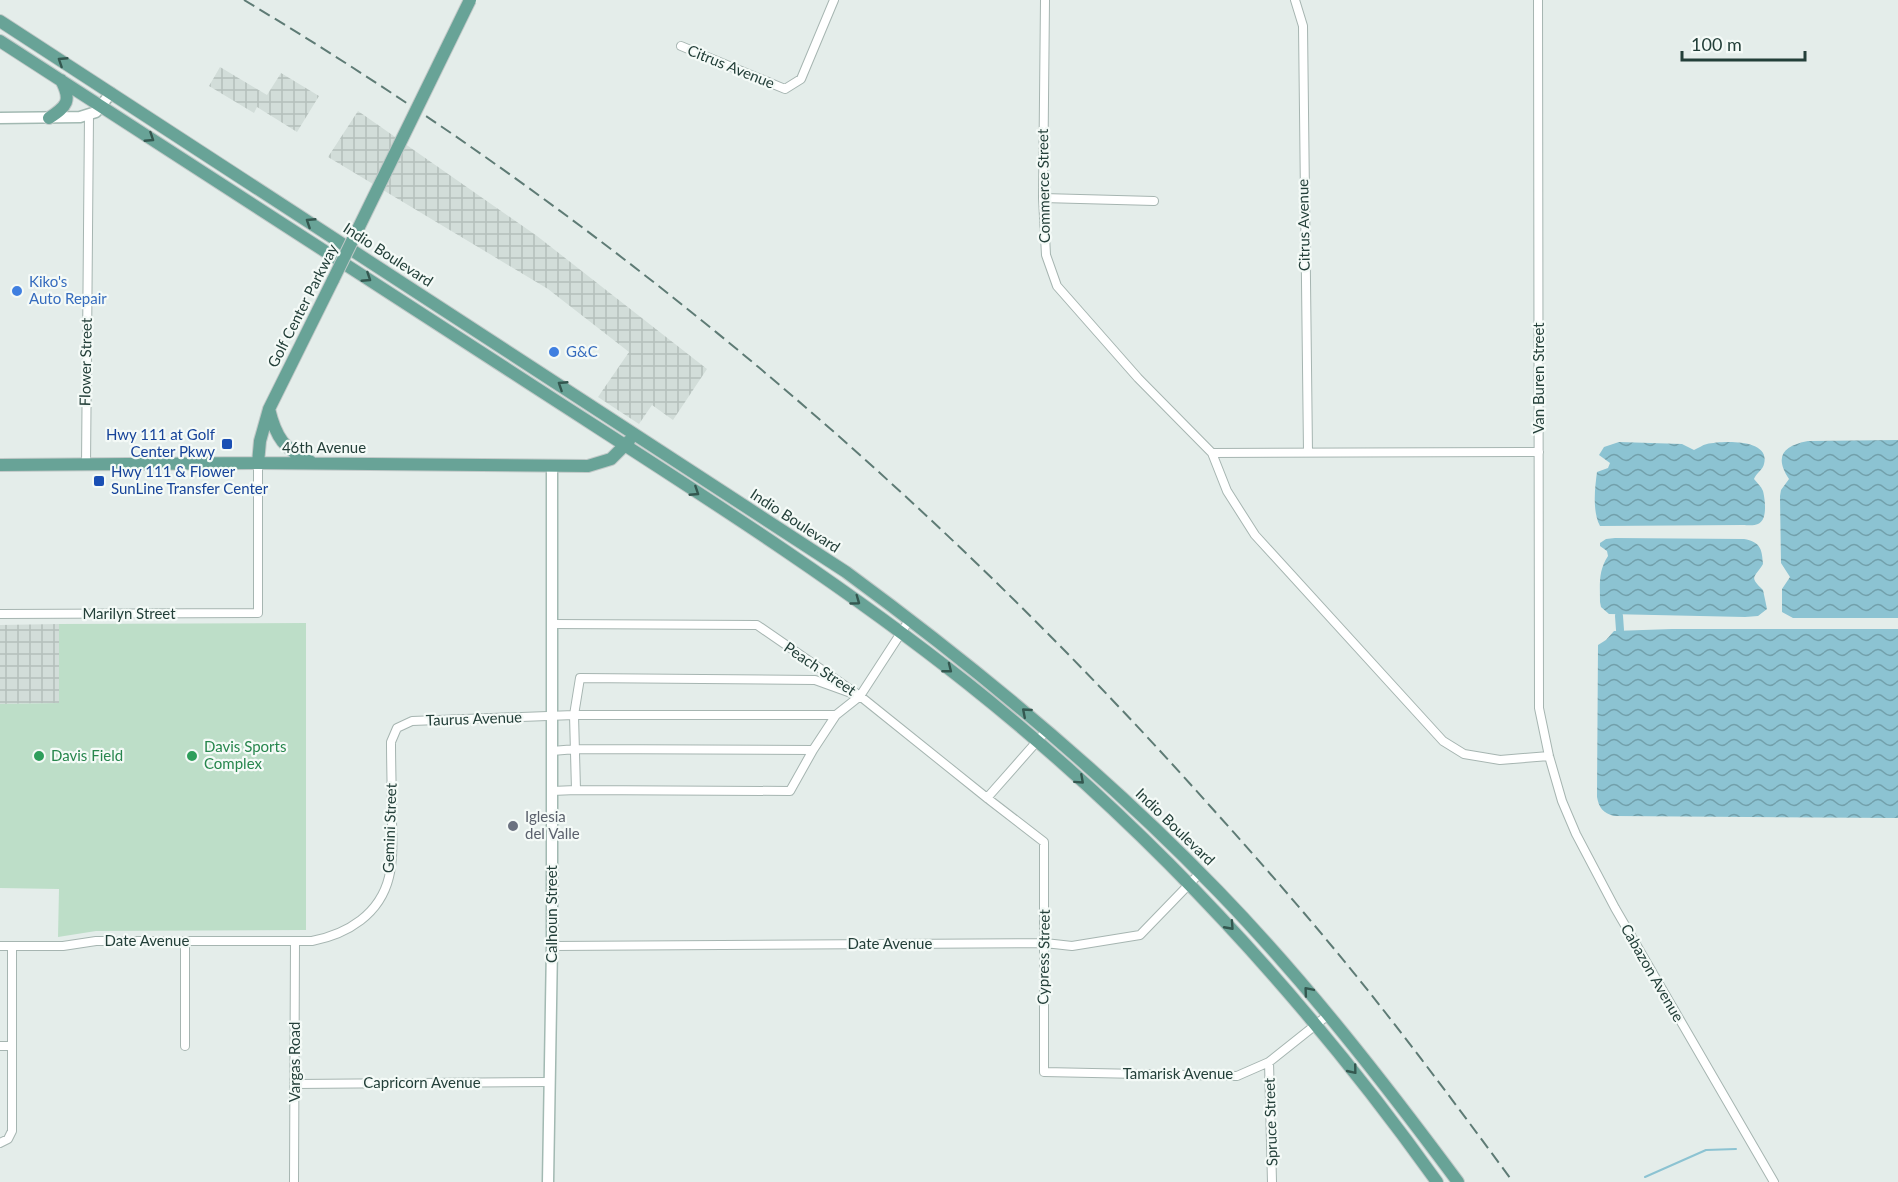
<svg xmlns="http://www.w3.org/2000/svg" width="1898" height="1182" font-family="Lato,sans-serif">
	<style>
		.industrial { fill: url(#industrial-grid) }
		.pitch { fill: #bddec8 }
		.water { fill: url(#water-waves) }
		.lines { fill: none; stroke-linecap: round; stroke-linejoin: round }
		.stream { stroke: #8cc3d2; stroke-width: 2 }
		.canal { stroke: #8cc3d2; stroke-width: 8 }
		.street-casing { stroke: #a6b5b1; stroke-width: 10 }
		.secondary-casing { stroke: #a2b9b2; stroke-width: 13 }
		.primary-casing { stroke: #c1c9c8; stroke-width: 14 }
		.street { stroke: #fff; stroke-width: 8 }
		.secondary { stroke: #fff; stroke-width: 10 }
		.primary { stroke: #68a397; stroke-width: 12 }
		.rail { stroke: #5e7b75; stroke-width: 2; stroke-dasharray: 12 6; stroke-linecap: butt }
		.primary-bridge-casing { stroke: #c1c9c8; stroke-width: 14; stroke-linecap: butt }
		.primary-bridge { stroke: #68a397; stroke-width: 12 }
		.oneway { stroke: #345850 }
		.shop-dot { fill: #3f7fe0; stroke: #f4faf7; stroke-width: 2 }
		.transit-dot { fill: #1a4fb4; stroke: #f4faf7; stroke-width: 2 }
		.leisure-dot { fill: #2e9e5b; stroke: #f4faf7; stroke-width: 2 }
		.worship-dot { fill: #6b7280; stroke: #f4faf7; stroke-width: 2 }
		.labels { text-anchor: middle; stroke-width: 4.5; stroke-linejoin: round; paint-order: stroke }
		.street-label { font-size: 15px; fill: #233f39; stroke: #f4faf7 }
		.shop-label { font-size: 15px; fill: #366cbe; stroke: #f4faf7; text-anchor: start }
		.transit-label { font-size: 15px; fill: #164399; stroke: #f4faf7; text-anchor: end }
		.leisure-label { font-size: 15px; fill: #27864d; stroke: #f4faf7; text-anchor: start }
		.worship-label { font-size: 15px; fill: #5b616d; stroke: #f4faf7; text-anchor: start }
	</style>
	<defs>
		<pattern id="industrial-grid" width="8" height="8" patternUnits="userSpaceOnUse" patternTransform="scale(1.5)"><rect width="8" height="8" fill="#d2ddd9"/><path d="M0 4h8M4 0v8" fill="none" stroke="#b4bfbb"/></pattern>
		<pattern id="water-waves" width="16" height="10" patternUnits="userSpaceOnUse" patternTransform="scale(1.5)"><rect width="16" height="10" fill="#8cc3d2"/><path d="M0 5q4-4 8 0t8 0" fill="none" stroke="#72a0ab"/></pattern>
	</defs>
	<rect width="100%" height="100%" fill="#e4edea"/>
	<path class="industrial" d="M220,67L267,95L281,73L319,96L297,132L257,107L254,113L209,86Z
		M358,111L537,236L707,369L673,420L652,405L639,424L598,397L629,352L548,289L328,157Z
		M59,624V703L0,704V625Z"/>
	<path class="pitch" d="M306,623V930L96,931L58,937L59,889L0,888V704L59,703V624Z"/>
	<path class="water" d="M1898,440V618H1793L1782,612V589L1790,577L1781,563L1780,496L1781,490L1789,479C1774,456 1783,446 1808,441Z
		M1619,442L1682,444L1694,450C1699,448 1702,445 1707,444C1721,441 1771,438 1764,464C1763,470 1756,473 1754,479C1757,483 1761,486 1763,491C1765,499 1768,520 1758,524C1754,526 1747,525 1743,525L1600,526C1592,511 1595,487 1597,472L1608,468L1610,463L1599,455L1604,447Z
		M1615,538L1744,539C1760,542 1762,548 1763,564C1755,578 1748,576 1763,590L1767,609L1758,616L1745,617L1609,614L1601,607L1600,602C1600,585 1598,571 1608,556L1607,551L1600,546V543L1606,539Z
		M1672,629H1898V818L1614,816C1603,813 1599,808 1597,797L1598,645L1606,640L1614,631Z"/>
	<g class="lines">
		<path class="stream" d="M1645,1177L1706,1150L1736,1149"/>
		<path class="canal" d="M1619,616L1620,630"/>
		<defs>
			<path id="street" d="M1045,0L1043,198L1046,255L1057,286L1138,378L1212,453L1227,491L1255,535L1443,741L1464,754L1500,760L1549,756
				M1295,0L1303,26L1308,452
				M1538,0L1539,708L1549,756L1562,801L1576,834L1615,908L1774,1182
				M681,46L785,89L801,79L834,0
				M1043,198L1154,201
				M1212,453L1539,452
				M86,466L89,115
				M0,614L258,613V463
				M551,624L757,625L860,696L987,798L1044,842V1072L1237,1076L1269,1062L1328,1015
				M813,750L790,791L576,790L574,715L580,678L815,680L851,693
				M552,751L576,749L813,750L836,715L860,696L910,619
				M552,791L576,790
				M987,798L1047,730
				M185,941V1046
				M0,946H63L96,941H312C348,934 380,914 389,877C394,857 392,836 392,816C392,792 391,767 391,742L397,728L412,721L574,715H836
				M552,946L1045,943L1072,946L1140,935L1200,873
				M0,1046H12
				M1269,1062L1272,1182
				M295,1084L550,1082
				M0,1143L8,1139L12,1131V946
				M294,1182L295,941"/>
			<path id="secondary" d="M0,118L80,117L96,112L111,93
				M548,1182L552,946V466"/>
			<path id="primary" d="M0,21L846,572C978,669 1104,773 1218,891C1306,982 1383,1081 1458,1182
				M0,41C169,149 338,259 507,369C662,470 822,568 967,683C1147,826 1304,996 1437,1182
				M49,118C67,106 72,101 61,80
				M269,409C276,438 284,449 311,462
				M258,463L260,441L269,409L333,280
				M0,465L258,463L588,466L611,459L629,441"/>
		</defs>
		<use href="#street" class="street-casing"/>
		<use href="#secondary" class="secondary-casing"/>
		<use href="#primary" class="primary-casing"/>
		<use href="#street" class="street"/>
		<use href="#secondary" class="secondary"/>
		<use href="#primary" class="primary"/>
		<path class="rail" d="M244,0C606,217 929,491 1210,806C1265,867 1319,929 1370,993C1419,1055 1466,1118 1513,1182"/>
		<defs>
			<path id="primary-bridge" d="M333,280L470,0"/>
		</defs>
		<use href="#primary-bridge" class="primary-bridge-casing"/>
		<use href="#primary-bridge" class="primary-bridge"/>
	</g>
	<defs><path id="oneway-chevron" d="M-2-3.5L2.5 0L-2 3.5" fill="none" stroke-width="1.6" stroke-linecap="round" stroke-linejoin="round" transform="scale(1.5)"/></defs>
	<g class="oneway">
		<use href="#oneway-chevron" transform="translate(62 61) rotate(-147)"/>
		<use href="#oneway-chevron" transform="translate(150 138) rotate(33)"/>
		<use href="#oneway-chevron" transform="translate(310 222) rotate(-147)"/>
		<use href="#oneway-chevron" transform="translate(367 278) rotate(33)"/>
		<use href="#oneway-chevron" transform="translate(562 385) rotate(-147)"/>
		<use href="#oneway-chevron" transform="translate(695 492) rotate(33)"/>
		<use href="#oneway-chevron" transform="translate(856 601) rotate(36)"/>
		<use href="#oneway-chevron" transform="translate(948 669) rotate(38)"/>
		<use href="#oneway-chevron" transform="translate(1026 712) rotate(-139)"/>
		<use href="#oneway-chevron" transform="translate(1080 780) rotate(42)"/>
		<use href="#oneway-chevron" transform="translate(1230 926) rotate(48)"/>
		<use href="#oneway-chevron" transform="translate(1308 991) rotate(-130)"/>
		<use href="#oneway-chevron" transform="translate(1353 1070) rotate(51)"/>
	</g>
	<g class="shop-dot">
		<circle cx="17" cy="291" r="6"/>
		<circle cx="554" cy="352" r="6"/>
	</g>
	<g class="transit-dot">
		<rect x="221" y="438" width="12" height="12" rx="3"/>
		<rect x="93" y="475" width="12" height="12" rx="3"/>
	</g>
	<g class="leisure-dot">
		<circle cx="39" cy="756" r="6"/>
		<circle cx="192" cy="756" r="6"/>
	</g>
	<circle class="worship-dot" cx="513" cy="826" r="6"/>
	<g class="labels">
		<g class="street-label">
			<text transform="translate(731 67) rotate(22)" y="5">Citrus Avenue</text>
			<text transform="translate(1044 186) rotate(-91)" y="5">Commerce Street</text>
			<text transform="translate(1304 225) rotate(-91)" y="5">Citrus Avenue</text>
			<text transform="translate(388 255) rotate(33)" y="5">Indio Boulevard</text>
			<text transform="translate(303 306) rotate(-63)" y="5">Golf Center Parkway</text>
			<text transform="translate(86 362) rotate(-89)" y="5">Flower Street</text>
			<text transform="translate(1539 378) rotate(-90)" y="5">Van Buren Street</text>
			<text x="324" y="453">46th Avenue</text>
			<text transform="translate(795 521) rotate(33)" y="5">Indio Boulevard</text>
			<text x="129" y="619">Marilyn Street</text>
			<text transform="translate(820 669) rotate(34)" y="5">Peach Street</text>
			<text transform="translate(474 719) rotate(-2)" y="5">Taurus Avenue</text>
			<text transform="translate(1175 827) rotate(44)" y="5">Indio Boulevard</text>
			<text transform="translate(390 828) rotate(-88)" y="5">Gemini Street</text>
			<text transform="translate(552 914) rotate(-90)" y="5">Calhoun Street</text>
			<text x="147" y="946">Date Avenue</text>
			<text x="890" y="949">Date Avenue</text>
			<text transform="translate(1044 957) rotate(-89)" y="5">Cypress Street</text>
			<text transform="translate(1652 973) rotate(60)" y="5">Cabazon Avenue</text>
			<text transform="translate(295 1062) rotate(-90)" y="5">Vargas Road</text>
			<text x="1178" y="1079">Tamarisk Avenue</text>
			<text x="422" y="1088">Capricorn Avenue</text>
			<text transform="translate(1271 1122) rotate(-92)" y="5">Spruce Street</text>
		</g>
		<g class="shop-label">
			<text x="29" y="287">Kiko's<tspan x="29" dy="17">Auto Repair</tspan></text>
			<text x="566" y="357">G&amp;C</text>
		</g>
		<g class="transit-label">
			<text x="215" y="440">Hwy 111 at Golf<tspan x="215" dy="17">Center Pkwy</tspan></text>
			<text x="111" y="477" text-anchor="start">Hwy 111 &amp; Flower<tspan x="111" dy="17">SunLine Transfer Center</tspan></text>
		</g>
		<g class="leisure-label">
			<text x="204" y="752">Davis Sports<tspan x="204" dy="17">Complex</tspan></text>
			<text x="51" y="761">Davis Field</text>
		</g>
		<g class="worship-label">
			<text x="525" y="822">Iglesia<tspan x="525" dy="17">del Valle</tspan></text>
		</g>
	</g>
	<path d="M1682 51v9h123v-9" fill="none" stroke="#233f39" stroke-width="3"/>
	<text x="1691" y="51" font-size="18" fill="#233f39" stroke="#f4faf7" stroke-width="4.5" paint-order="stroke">100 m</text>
</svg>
